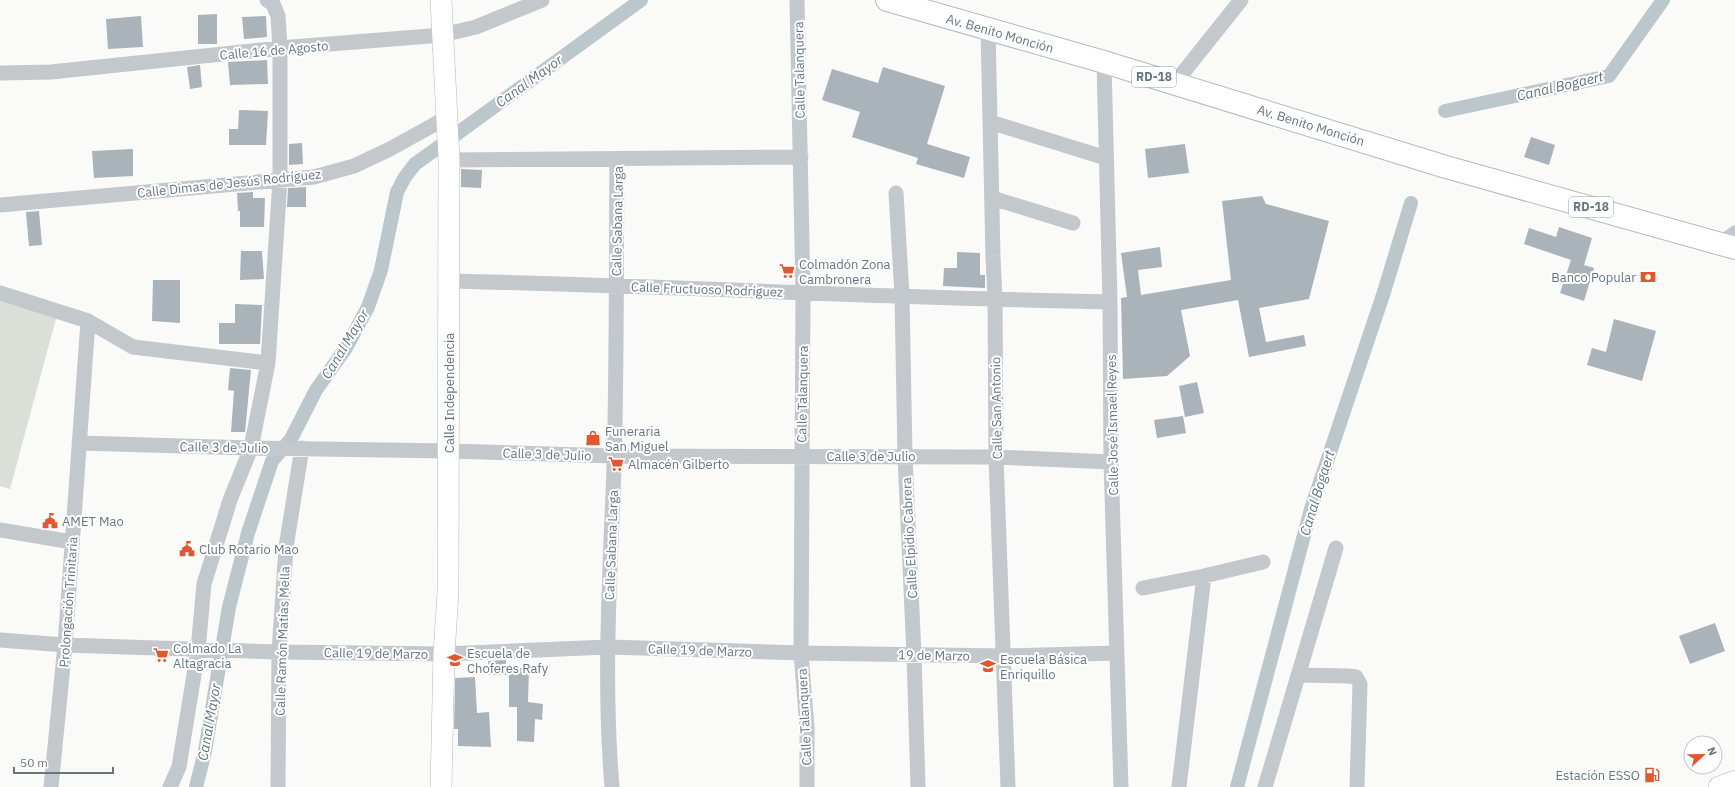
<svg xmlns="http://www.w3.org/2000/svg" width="1735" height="787" font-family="'IBM Plex Sans',sans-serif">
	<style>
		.green { fill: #dadfd7 }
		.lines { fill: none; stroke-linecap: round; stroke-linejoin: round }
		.canal { stroke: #bbc7cb; stroke-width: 14 }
		.building { fill: #aab3b9 }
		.secondary-casing { stroke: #b3babf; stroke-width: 22 }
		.primary-casing { stroke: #b5babe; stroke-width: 24 }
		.street { stroke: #c3c8cc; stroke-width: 15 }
		.secondary { stroke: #fff; stroke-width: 21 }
		.primary { stroke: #fff; stroke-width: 22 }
		.labels { text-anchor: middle; stroke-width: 4; stroke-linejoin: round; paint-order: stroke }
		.shield { fill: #fff; stroke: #939fa8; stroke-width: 1 }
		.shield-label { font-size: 12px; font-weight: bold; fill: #657683 }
		.street-label { font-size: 13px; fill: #657683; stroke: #fff }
		.poi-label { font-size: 13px; fill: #657683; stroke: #fff; text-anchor: start }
		.water-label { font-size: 14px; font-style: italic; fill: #60757c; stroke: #fff }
	</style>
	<rect width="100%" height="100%" fill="#fafaf8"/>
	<path class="green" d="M0,298L57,315L10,489L0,486Z"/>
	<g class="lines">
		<path class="canal" d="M1445,111L1609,76L1663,0
			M196,787L205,751L229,607L248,533L272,461L291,439L316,390L346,348L368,307L381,270L397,192L405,177L415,164L436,149L641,0
			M1237,787L1311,509L1384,292L1411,203"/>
	</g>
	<path class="building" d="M217,14V44H198V15Z
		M141,16L143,47L108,49L106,19Z
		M266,16L267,37L244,39L242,17Z
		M267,60L268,84L230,85L228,62Z
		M200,65L202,87L190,89L187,67Z
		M883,67L945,86L927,144L970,157L964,178L916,164L918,158L852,137L860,112L822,100L832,69L878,83Z
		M239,110L268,111L266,145H229V129H238Z
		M1531,137L1555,145L1549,165L1524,157Z
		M302,143L303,164L289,165V144Z
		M1185,144L1189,173L1148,178L1145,149Z
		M133,149V176L94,178L92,151Z
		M461,169L482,170L481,188L461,187Z
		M306,187V207H287L288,188Z
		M253,192V198H265L264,227H240V211H238L237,193Z
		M1262,196L1266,204L1329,221L1309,299L1259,308L1266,342L1304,335L1306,346L1249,357L1238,300L1181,310L1190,356L1167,376L1123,379L1121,298L1127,297L1121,253L1160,247L1162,267L1138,270L1141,295L1231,280L1222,201Z
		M39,211L42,245L29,246L26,212Z
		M1559,227L1592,238L1584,265L1594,268L1584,301L1560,293L1571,260L1524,244L1529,228L1556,237Z
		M241,251H262L264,279L240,280Z
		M957,252L980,253V275H985V288L943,286L944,268H957Z
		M153,280H180V323L152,321Z
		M235,304L262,305L260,344H219V323H235Z
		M1614,319L1656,331L1642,381L1587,365L1592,348L1606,352Z
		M230,368L251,370L245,432H231L234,391L228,390Z
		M1197,382L1204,413L1185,417L1179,386Z
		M1183,416L1186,433L1157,438L1154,420Z
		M1715,623L1725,651L1690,664L1679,636Z
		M506,660V675H489L488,661Z
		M509,668H529L528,702L543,704L542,720L535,719L534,742L517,741V707H509Z
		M475,677L477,713L489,712L491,747L458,746V729H454L455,678Z"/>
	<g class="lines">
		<defs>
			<path id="secondary" d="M441,0L449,160L448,592L444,654L441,787
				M1719,787L1735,781"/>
			<path id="primary" d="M887,0L1104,62L1446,167L1735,248"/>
		</defs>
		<use href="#secondary" class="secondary-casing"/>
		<use href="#primary" class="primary-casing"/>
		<path class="street" d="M797,0L803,292L801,653L807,727V787
			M988,29L993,256L995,300L996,457L1008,787
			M1104,62L1110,302L1111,462L1121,787
			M0,73L51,72L280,48L442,35L476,27L542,0
			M1174,84L1241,0
			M990,122L1106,158
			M449,160L801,157
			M896,193L902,296L905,456L914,655L918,787
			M992,198L1073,223
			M0,205L314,177L354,166L390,149L446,118
			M1721,243L1735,233
			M449,281C669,286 890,298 1110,302
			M0,293L88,321L133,347L268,363
			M79,443L251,448L449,451L614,456L996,457L1111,462
			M0,530L72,542
			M1143,588L1204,576L1263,562
			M0,640L65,645L279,652L444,654L608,647L801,653L1004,656L1116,653
			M1298,675L1348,676L1356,677L1360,684L1357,787
			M51,787L65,645L88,321
			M170,787L179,767L198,650L204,584L230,500L251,448L268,363L280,180V48L278,16L273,4L267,0
			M278,787L279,652L286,547L302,448
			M612,787C603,681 610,574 614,468C617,365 616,262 617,159
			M1179,787L1204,576
			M1265,787L1336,548"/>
		<use href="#secondary" class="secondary"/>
		<use href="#primary" class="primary"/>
	</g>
	<defs>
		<symbol id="supermarket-bare" viewBox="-9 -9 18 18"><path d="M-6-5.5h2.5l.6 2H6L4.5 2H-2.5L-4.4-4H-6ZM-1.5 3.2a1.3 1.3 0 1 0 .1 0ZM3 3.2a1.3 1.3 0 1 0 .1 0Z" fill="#e4572e" stroke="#fff" stroke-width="2.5" paint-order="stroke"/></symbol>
		<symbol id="bank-bare" viewBox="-9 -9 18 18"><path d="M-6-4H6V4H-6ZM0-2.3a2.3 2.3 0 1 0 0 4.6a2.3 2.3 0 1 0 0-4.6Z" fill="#e4572e" stroke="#fff" stroke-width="2.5" paint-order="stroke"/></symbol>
		<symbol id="shop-bare" viewBox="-9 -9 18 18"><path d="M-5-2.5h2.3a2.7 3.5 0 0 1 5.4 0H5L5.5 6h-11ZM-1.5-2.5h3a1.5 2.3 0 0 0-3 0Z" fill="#e4572e" stroke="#fff" stroke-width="2.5" paint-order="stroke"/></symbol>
		<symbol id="civic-bare" viewBox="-9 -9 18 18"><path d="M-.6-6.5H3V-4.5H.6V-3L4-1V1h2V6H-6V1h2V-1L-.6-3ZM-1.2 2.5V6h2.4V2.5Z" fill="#e4572e" stroke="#fff" stroke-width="2.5" paint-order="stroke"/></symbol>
		<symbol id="school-bare" viewBox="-9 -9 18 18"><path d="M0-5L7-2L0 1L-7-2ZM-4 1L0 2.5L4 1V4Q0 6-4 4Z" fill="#e4572e" stroke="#fff" stroke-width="2.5" paint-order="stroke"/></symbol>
		<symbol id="fuel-bare" viewBox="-9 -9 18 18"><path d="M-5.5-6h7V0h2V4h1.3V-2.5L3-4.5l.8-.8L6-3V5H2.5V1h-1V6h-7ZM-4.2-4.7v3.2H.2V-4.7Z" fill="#e4572e" stroke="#fff" stroke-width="2.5" paint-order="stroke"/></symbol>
	</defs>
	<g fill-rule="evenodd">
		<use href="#supermarket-bare" x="776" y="260" width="22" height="22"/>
		<use href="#bank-bare" x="1637" y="266" width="22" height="22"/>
		<use href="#shop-bare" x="582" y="427" width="22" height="22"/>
		<use href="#supermarket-bare" x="605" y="453" width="22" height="22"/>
		<use href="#civic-bare" x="39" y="510" width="22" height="22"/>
		<use href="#civic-bare" x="176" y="538" width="22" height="22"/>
		<use href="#supermarket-bare" x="150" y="644" width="22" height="22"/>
		<use href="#school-bare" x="444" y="649" width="22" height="22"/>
		<use href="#school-bare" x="977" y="655" width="22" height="22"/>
		<use href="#fuel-bare" x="1641" y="764" width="22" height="22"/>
	</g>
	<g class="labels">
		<g class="shield">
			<rect x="1132" y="67" width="44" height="20" rx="3"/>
			<rect x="1569" y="197" width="44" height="20" rx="3"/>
		</g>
		<g class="shield-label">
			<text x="1154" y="81">RD-18</text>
			<text x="1591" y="211">RD-18</text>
		</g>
		<g class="street-label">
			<text transform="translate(1000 33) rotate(16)" y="5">Av. Benito Monción</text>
			<text transform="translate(274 50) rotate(-5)" y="5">Calle 16 de Agosto</text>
			<text transform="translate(799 70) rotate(-91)" y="5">Calle Talanquera</text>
			<text transform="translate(1311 125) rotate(17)" y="5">Av. Benito Monción</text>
			<text transform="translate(229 183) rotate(-6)" y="5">Calle Dimas de Jesús Rodríguez</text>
			<text transform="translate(617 221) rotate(-89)" y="5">Calle Sabana Larga</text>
			<text transform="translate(707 289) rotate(2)" y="5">Calle Fructuoso Rodríguez</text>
			<text transform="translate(449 393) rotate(-90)" y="5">Calle Independencia</text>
			<text transform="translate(802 394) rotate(-89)" y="5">Calle Talanquera</text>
			<text transform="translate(996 408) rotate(-91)" y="5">Calle San Antonio</text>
			<text transform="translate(1112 425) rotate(-91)" y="5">Calle José Ismael Reyes</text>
			<text transform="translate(224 447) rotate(1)" y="5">Calle 3 de Julio</text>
			<text transform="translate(547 454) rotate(2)" y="5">Calle 3 de Julio</text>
			<text x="871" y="461">Calle 3 de Julio</text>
			<text transform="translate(909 538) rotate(-93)" y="5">Calle Elpidio Cabrera</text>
			<text transform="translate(611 545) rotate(-88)" y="5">Calle Sabana Larga</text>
			<text transform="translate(68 602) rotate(-86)" y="5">Prolongación Trinitaria</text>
			<text transform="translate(282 641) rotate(-88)" y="5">Calle Ramón Matías Mella</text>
			<text transform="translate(700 650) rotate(2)" y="5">Calle 19 de Marzo</text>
			<text transform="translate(376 653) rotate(1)" y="5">Calle 19 de Marzo</text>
			<text transform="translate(934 655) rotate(1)" y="5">19 de Marzo</text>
			<text transform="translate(804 717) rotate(-93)" y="5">Calle Talanquera</text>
		</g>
		<g class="poi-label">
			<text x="799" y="269">Colmadón Zona<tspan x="799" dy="15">Cambronera</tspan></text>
			<text x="1636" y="282" text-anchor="end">Banco Popular</text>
			<text x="605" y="436">Funeraria<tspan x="605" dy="15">San Miguel</tspan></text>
			<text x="628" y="469">Almacén Gilberto</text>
			<text x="62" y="526">AMET Mao</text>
			<text x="199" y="554">Club Rotario Mao</text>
			<text x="173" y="653">Colmado La<tspan x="173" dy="15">Altagracia</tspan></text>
			<text x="467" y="658">Escuela de<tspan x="467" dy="15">Choferes Rafy</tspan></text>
			<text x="1000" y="664">Escuela Básica<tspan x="1000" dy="15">Enriquillo</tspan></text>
			<text x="1640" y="780" text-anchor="end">Estación ESSO</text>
		</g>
		<g class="water-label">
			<text transform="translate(529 81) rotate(-36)" y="5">Canal Mayor</text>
			<text transform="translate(1560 86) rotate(-13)" y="5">Canal Bogaert</text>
			<text transform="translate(345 344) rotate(-59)" y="5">Canal Mayor</text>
			<text transform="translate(1317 493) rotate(-73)" y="5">Canal Bogaert</text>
			<text transform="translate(209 722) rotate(-80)" y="5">Canal Mayor</text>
		</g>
	</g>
	<g transform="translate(1703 755) rotate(68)"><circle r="19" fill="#ffffff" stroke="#c1c8cd"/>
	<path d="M0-3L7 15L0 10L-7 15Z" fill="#e4572e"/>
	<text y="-6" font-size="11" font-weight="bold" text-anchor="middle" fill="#657683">N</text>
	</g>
	<path d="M14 767v6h99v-6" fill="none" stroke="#657683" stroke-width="2"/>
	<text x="20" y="767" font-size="12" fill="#657683" stroke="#ffffff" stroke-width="3" paint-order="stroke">50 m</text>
</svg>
